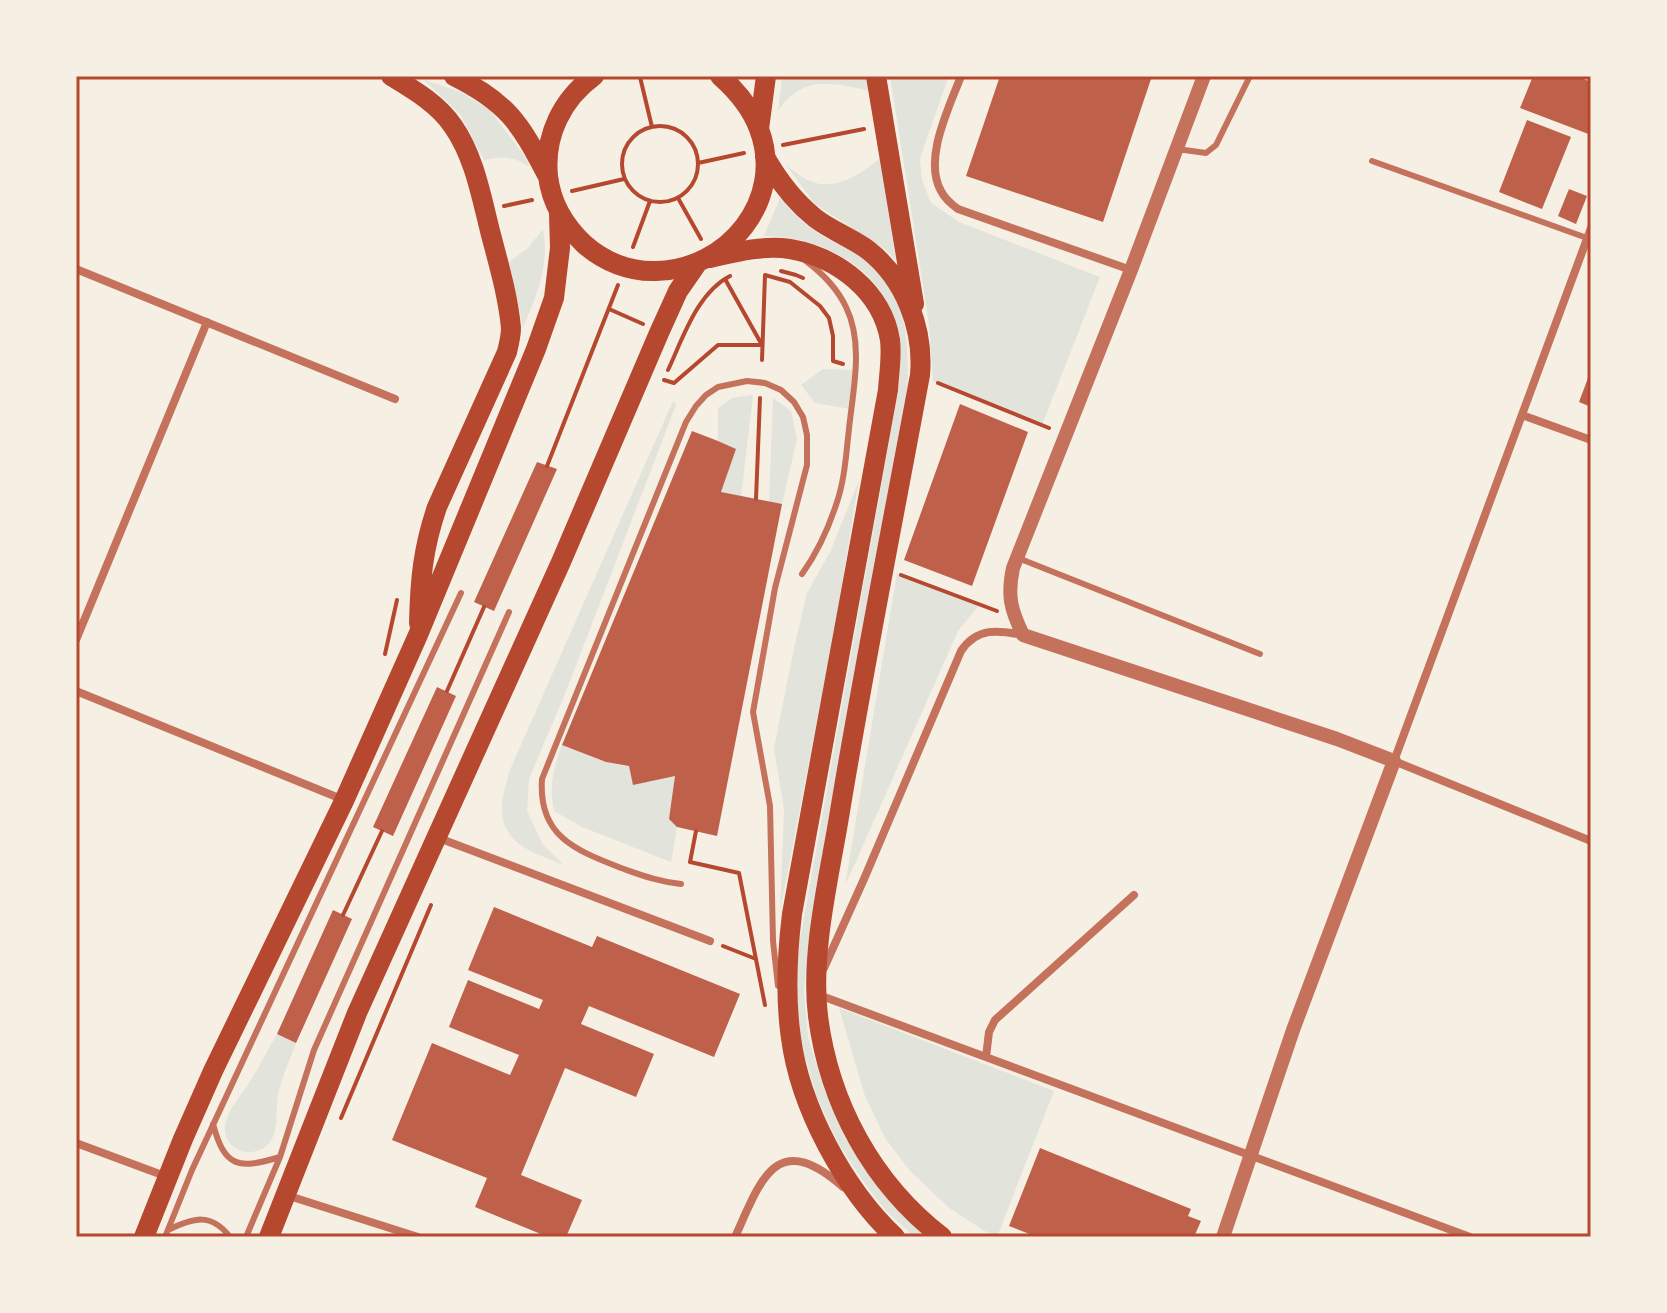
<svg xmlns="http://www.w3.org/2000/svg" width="1667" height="1313" font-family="Manrope,sans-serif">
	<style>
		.green { fill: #e2e4dc }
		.building { fill: #bf614a }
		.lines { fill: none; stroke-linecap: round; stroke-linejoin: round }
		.path { stroke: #b5482f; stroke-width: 4 }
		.service { stroke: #c5725c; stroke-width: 6 }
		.minor { stroke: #c5725c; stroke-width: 8 }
		.tertiary { stroke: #c5725c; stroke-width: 14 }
		.primary { stroke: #b5482f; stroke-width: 20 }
		.neatline { fill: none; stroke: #b5482f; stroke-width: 3 }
	</style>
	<rect width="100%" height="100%" fill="#f6efe4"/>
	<path class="green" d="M782,76H867L870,91C832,83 804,74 778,111Z
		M890,76H949L920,158L922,180L931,203L959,222L1100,277L1042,425L933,381L929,324Z
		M423,79L460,92L490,110L526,158L529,167C515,156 501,156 484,160L460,114Z
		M880,158L896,261L886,250L815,204L786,165C793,170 800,176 808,180C832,193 862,174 880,158Z
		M780,198C794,214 807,228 826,238C835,244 845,247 854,252C907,286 910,337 907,394L826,833L809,939L804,990L808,1037L825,1092L846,1139L873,1180L930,1237H914L886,1211L865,1184L838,1143L817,1097L799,1038L795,989L800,940L898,392C900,371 901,351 897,330C885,269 822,236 764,236Z
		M543,229C550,264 537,296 523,327L509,262L528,248Z
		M823,369L855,370L851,409L815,403L801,385Z
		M753,395L741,497L721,492L735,449L718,441V408L732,398Z
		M773,398L791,411L797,439L782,504L769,502Z
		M673,401L676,405L567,689L529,779L527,811L543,845L564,865C536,853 503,846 502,810C501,798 507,783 509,772Z
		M859,480L833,638L780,912L784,810L774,748L794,648L807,593L831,550Z
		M897,573L980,604L958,631L845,886Z
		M562,745L606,762L675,776L677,827L671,862L582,827L554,811C549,784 553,770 562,745Z
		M839,1008L1054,1091L997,1237H994L949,1208L910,1171L885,1138L865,1096Z
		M277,1034L296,1043C291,1058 283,1074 279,1090C275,1105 279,1125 272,1139C260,1161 223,1154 225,1126C227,1110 241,1096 249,1083C259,1067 267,1051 277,1034Z"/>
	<path class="building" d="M1000,76H1152L1103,222L966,176Z
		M1533,76H1576L1591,82V135L1520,108Z
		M1527,120L1571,137L1542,209L1499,192Z
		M1569,189L1587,196L1576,224L1558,216Z
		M1591,370V407L1579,402Z
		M960,404L1028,432L972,586L904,560Z
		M692,431L718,441L736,449L721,492L782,504L717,836L677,827L669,819L675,776L633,785L629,766L606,762L562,745Z
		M537,462L557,469L494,611L474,602Z
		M437,687L456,696L393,836L373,827Z
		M494,907L592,947L597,936L740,994L714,1057L589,1006L581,1024L654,1054L636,1097L565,1068L521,1175L582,1200L566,1237H548L475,1207L487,1178L392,1140L432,1043L510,1075L519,1055L449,1027L468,980L539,1009L543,1000L468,970Z
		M333,910L352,919L296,1043L277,1034Z
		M1040,1148L1191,1209L1188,1216L1201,1221L1194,1237H1037L1009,1226Z"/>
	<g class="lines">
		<path class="path" d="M640,77L652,127
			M622 164a38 38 0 1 1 76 0a38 38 0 1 1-76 0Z
			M783,145L864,129
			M698,163L744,153
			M572,191L624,179
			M678,198L701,239
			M504,206L532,200
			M633,247L650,201
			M781,271L796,275L803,278
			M609,309L643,324
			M762,360L765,275L790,282L820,306L829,318L833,336V361L843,364
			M668,370C683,338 697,293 730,276
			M664,380L674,383L718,345H762L725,279
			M938,383L1049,428
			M547,466L618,285
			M756,499L760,398
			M901,575L997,611
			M385,654L397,600
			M447,691L484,607
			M696,831L690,862L739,873L765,1005
			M343,915L382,831
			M723,946L756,959
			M341,1118L431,905"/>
		<path class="service" d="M1177,149L1206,153L1216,145L1250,76
			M1372,161L1587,238
			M1018,558L1260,654
			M802,574C817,553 829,527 837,502C845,478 846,454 849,429C853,390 864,344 846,307C837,288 822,273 806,261
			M681,884C659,882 641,875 621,868C575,850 538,836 542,779L686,422L696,406L706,395L718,387L747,381L765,383L781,390L794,402L803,417L807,435V465L775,588L753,712L770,806L773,941L778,986
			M213,1124C225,1169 239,1169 280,1157
			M168,1230C193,1218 211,1212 230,1237
			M165,1237L192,1170L461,593
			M246,1237L280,1157L314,1050L509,612"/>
		<path class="minor" d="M961,76C949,108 923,159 941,191C945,199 951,204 958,209L1131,270
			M1591,228L1394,761L1591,841
			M76,269L395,399
			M1522,415L1591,440
			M76,640L207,322
			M76,691L344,800
			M436,837L710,941
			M824,968L864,879L961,651C977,627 998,630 1023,635
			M819,995L1470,1237
			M986,1057L989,1032L995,1020L1134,895
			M76,1143L165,1176
			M286,1195L418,1237
			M735,1237C761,1180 776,1128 843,1187"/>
		<path class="tertiary" d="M1204,76L1131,270L1013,568C1007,596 1011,610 1023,635L1337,739L1394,761L1293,1030L1223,1237"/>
		<path class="primary" d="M391,76C414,90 438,104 453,126C474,156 481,195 490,231C498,262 508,295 511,328C511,336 509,344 507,352L437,507C423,548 420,580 419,623
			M454,76C508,103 520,123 547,175
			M594,76C562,99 544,136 548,176C551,202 565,226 584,244C604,262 630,272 656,271C727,270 786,200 759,129C751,107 737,91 720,76
			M876,76L914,304
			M759,129L766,76
			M765,157C778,180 795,202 815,218C832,231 852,238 868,250C905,279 924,329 920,375C893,521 864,666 840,811C830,874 810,952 818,1016C829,1103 872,1183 942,1237
			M710,258C736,252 763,245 790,249C837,257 882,291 890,340C892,357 889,373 888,390L792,914C787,955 785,997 791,1038C800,1107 844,1189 895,1237
			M144,1237L183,1139L213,1071L344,801L418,635L536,349L554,298L560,248L559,213
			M269,1237L357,1013L561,562L659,333L678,291L696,265"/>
	</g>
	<rect width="1667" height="1313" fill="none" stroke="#f6efe4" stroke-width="156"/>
	<rect x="78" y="78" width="1511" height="1157" class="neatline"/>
</svg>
